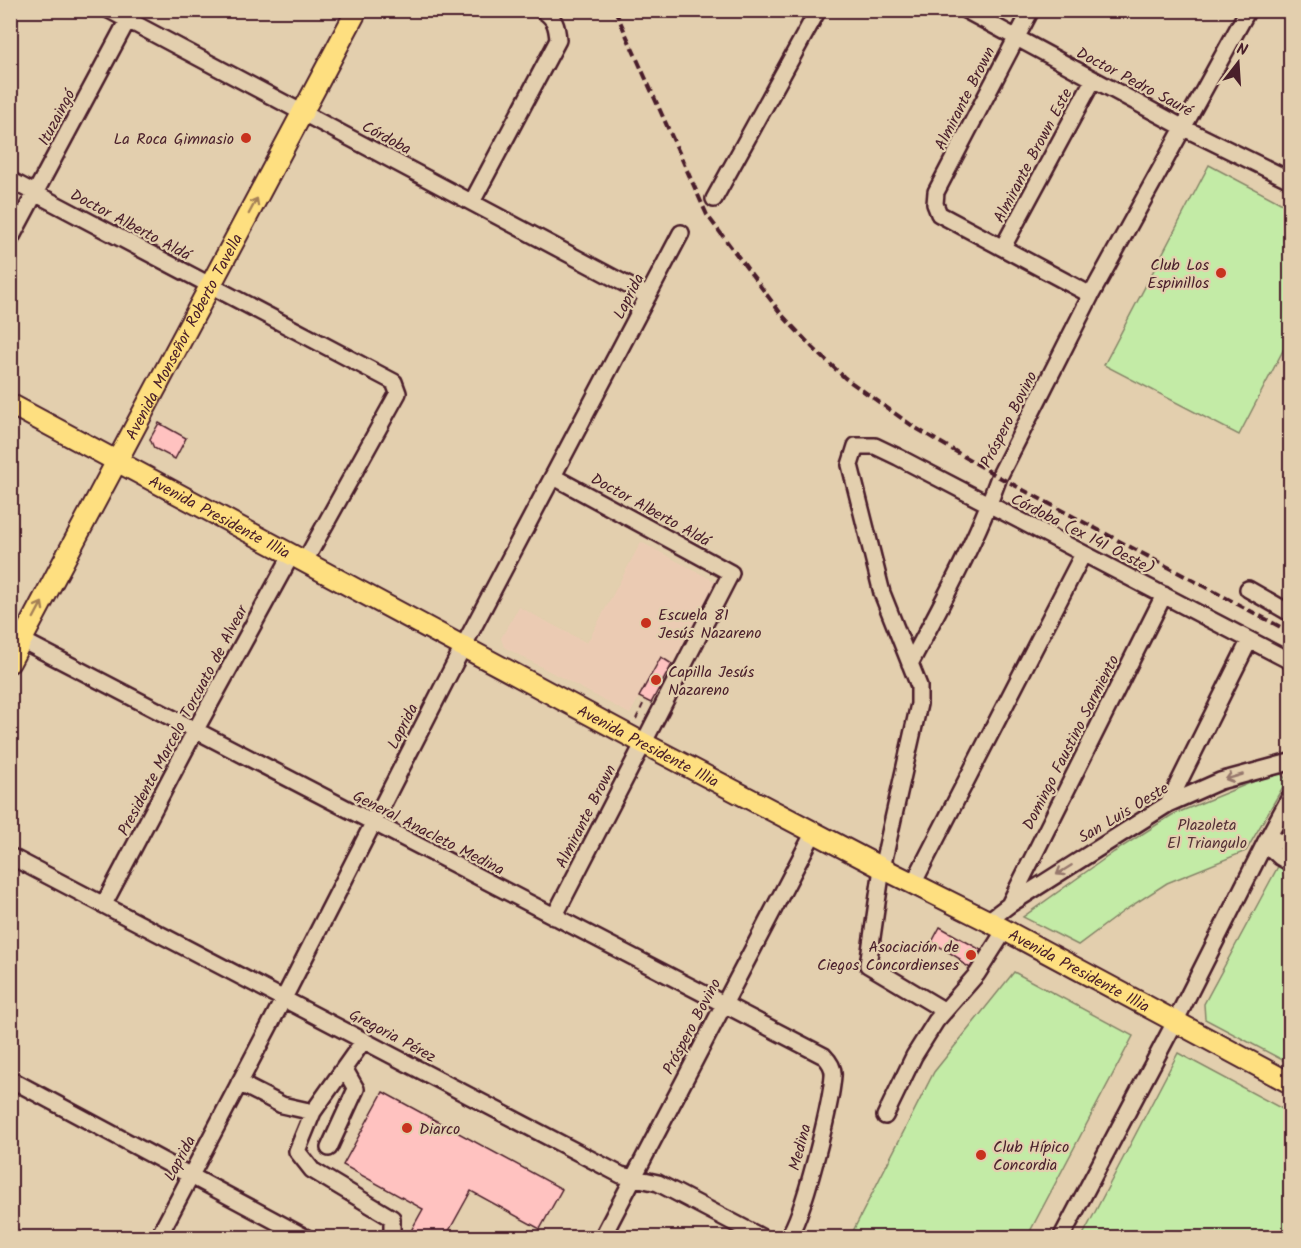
<svg xmlns="http://www.w3.org/2000/svg" width="1301" height="1248" font-family="Kalam,sans-serif">
	<style>
		.built { fill: #ebcbb3 }
		.green { fill: #c3eba6; stroke: #868568; stroke-width: 1.5 }
		.building { fill: #ffc2c0; stroke: #4a1f2b; stroke-width: 1.5 }
		.lines { fill: none; stroke-linecap: round; stroke-linejoin: round }
		.minor-casing { stroke: #4a1f2b; stroke-width: 20 }
		.major-casing { stroke: #4a1f2b; stroke-width: 24 }
		.path { stroke: #4a1f2b; stroke-width: 2; stroke-dasharray: 6 4.5; stroke-linecap: butt }
		.minor { stroke: #e3cfae; stroke-width: 15 }
		.major { stroke: #fedf80; stroke-width: 20 }
		.rail { stroke: #4a1f2b; stroke-width: 4; stroke-dasharray: 9 4.5; stroke-linecap: butt }
		.oneway { stroke: #a47f56 }
		.oneway2 { stroke: #96776c }
		.poi-dot { fill: #c8321e; stroke: #e3cfae; stroke-width: 2 }
		.labels { text-anchor: middle; stroke-width: 4.5; stroke-linejoin: round; paint-order: stroke }
		.street-label { font-size: 16px; fill: #4a1f2b; stroke: #e3cfae }
		.poi-label { font-size: 16px; fill: #4a1f2b; stroke: #e3cfae; text-anchor: start }
		.park-label { font-size: 16px; fill: #563337; stroke: #e3cfae }
	</style>
	<rect width="100%" height="100%" fill="#e3cfae"/>
	<filter id="ink" filterUnits="userSpaceOnUse"><feTurbulence type="fractalNoise" baseFrequency=".0167" numOctaves="2"/><feDisplacementMap in="SourceGraphic" scale="12" xChannelSelector="R" yChannelSelector="G"/><feConvolveMatrix kernelMatrix="1 2 1 2 8 2 1 2 1" color-interpolation-filters="sRGB"/></filter>
	<g filter="url(#ink)">
		<path class="built" d="M641,542L716,582L672,664L660,658L630,714L504,647L501,638L519,607L587,643Z"/>
		<path class="green" d="M1209,165L1290,208V337L1239,435L1104,365Z
			M1272,774H1281L1287,780L1246,851L1167,883L1125,910L1078,945L1023,917L1114,852L1172,815Z
			M1281,861L1290,866V1064L1205,1019L1204,1004Z
			M1014,972L1133,1036L1027,1237H850L934,1072Z
			M1178,1053L1290,1113V1237H1082Z"/>
		<path class="building" d="M159,423L186,438L175,459L154,448L150,439Z
			M661,657L672,664L651,703L639,697Z
			M940,927L981,950L970,968L959,961L960,959L932,942Z
			M383,1092L562,1189L540,1229L471,1191L445,1238H407L423,1209L343,1165Z"/>
		<g class="lines">
			<defs>
				<path id="minor" d="M109,10L648,296
					M965,10L1184,128L1290,180
					M1031,10L936,192L935,204L939,214L1091,295
					M10,180L394,382L398,393L305,561
					M714,199L818,10
					M472,202L558,40C557,26 555,18 542,10
					M10,240L133,10
					M1003,247L1093,80
					M554,477L731,573L554,917
					M1248,589L1290,613
					M10,634L824,1056C830,1062 834,1068 833,1076C831,1104 803,1220 787,1238
					M910,664C942,603 976,542 999,477L1091,295L1248,10
					M1168,804L1249,641
					M1265,843L1280,857L1290,863
					M1265,843L1290,840
					M10,856L621,1175L658,1183L763,1238
					M913,884L1083,554
					M104,904L195,731L292,554
					M1009,905L1164,595
					M988,921L1009,905L1168,804L1220,781L1290,762
					M945,1011L868,965L882,868L919,704V686L882,593L850,465L856,446H875L898,457L1290,661
					M364,1040L313,1112L297,1151L312,1170L392,1218V1231L389,1238
					M10,1079L307,1238
					M239,1083L282,1105L313,1112
					M885,1116L914,1056L936,1021L977,974L1005,930
					M329,1148L356,1089L344,1068
					M158,1238L284,998L463,647L681,233
					M602,1238L814,832
					M1061,1238L1175,1022L1265,843L1290,797"/>
				<g id="major">
					<path id="s1" d="M10,404L643,743L882,868L988,921L1290,1083"/>
					<path id="s2" d="M10,662L357,10"/>
				</g>
			</defs>
			<use href="#minor" class="minor-casing"/>
			<use href="#major" class="major-casing"/>
			<path class="path" d="M636,719L645,700"/>
			<use href="#minor" class="minor"/>
			<use href="#major" class="major"/>
			<path class="rail" d="M615,10L707,215L782,315L812,347L845,378L914,427L999,477L1290,632"/>
		</g>
		<defs><path id="oneway-shaft" d="M-6 0H5M1.5-3L5.5 0L1.5 3" fill="none" stroke-width="1.6" stroke-linecap="round" stroke-linejoin="round" transform="scale(1.5)"/></defs>
		<g class="oneway">
			<use href="#oneway-shaft" transform="translate(253 206) rotate(-62)"/>
			<use href="#oneway-shaft" transform="translate(38 610) rotate(-62)"/>
		</g>
		<g class="oneway2">
			<use href="#oneway-shaft" transform="translate(1234 777) rotate(164)"/>
			<use href="#oneway-shaft" transform="translate(1064 870) rotate(148)"/>
		</g>
	</g>
	<g class="poi-dot">
		<circle cx="246" cy="138" r="6"/>
		<circle cx="1221" cy="273" r="6"/>
		<circle cx="646" cy="623" r="6"/>
		<circle cx="656" cy="680" r="6"/>
		<circle cx="971" cy="955" r="6"/>
		<circle cx="407" cy="1128" r="6"/>
		<circle cx="981" cy="1155" r="6"/>
	</g>
	<g class="labels">
		<g class="street-label">
			<text transform="translate(1135 81) rotate(28)" y="6">Doctor Pedro Sauré</text>
			<text transform="translate(964 98) rotate(-63)" y="6">Almirante Brown</text>
			<text transform="translate(56 117) rotate(-62)" y="6">Ituzaingó</text>
			<text transform="translate(387 137) rotate(28)" y="6">Córdoba</text>
			<text transform="translate(1032 155) rotate(-62)" y="6">Almirante Brown Este</text>
			<text transform="translate(131 224) rotate(28)" y="6">Doctor Alberto Aldá</text>
			<text transform="translate(628 296) rotate(-63)" y="6">Laprida</text>
			<text dy="6" stroke="none"><textPath href="#s2" startOffset="369">Avenida Monseñor Roberto Tavella</textPath></text>
			<text transform="translate(1008 419) rotate(-63)" y="6">Próspero Bovino</text>
			<text transform="translate(651 509) rotate(29)" y="6">Doctor Alberto Aldá</text>
			<text dy="6" stroke="none"><textPath href="#s1" startOffset="238">Avenida Presidente Illia</textPath></text>
			<text transform="translate(1083 533) rotate(27)" y="6">Córdoba (ex 141 Oeste)</text>
			<text transform="translate(182 720) rotate(-62)" y="6">Presidente Marcelo Torcuato de Alvear</text>
			<text transform="translate(402 726) rotate(-63)" y="6">Laprida</text>
			<text transform="translate(1070 742) rotate(-63)" y="6">Domingo Faustino Sarmiento</text>
			<text dy="6" stroke="none"><textPath href="#s1" startOffset="724">Avenida Presidente Illia</textPath></text>
			<text transform="translate(1123 812) rotate(-31)" y="6">San Luis Oeste</text>
			<text transform="translate(585 816) rotate(-63)" y="6">Almirante Brown</text>
			<text transform="translate(429 832) rotate(27)" y="6">General Anacleto Medina</text>
			<text dy="6" stroke="none"><textPath href="#s1" startOffset="1210">Avenida Presidente Illia</textPath></text>
			<text transform="translate(691 1026) rotate(-62)" y="6">Próspero Bovino</text>
			<text transform="translate(393 1035) rotate(28)" y="6">Gregoria Pérez</text>
			<text transform="translate(799 1147) rotate(-75)" y="6">Medina</text>
			<text transform="translate(179 1158) rotate(-62)" y="6">Laprida</text>
		</g>
		<g class="poi-label">
			<text x="234" y="144" text-anchor="end">La Roca Gimnasio</text>
			<text x="1209" y="270" text-anchor="end">Club Los<tspan x="1209" dy="18">Espinillos</tspan></text>
			<text x="658" y="620">Escuela 81<tspan x="658" dy="18">Jesús Nazareno</tspan></text>
			<text x="668" y="677">Capilla Jesús<tspan x="668" dy="18">Nazareno</tspan></text>
			<text x="959" y="952" text-anchor="end">Asociación de<tspan x="959" dy="18">Ciegos Concordienses</tspan></text>
			<text x="419" y="1134">Diarco</text>
			<text x="993" y="1152">Club Hípico<tspan x="993" dy="18">Concordia</tspan></text>
		</g>
		<g class="park-label">
			<text x="1207" y="830">Plazoleta<tspan x="1207" dy="18">El Triangulo</tspan></text>
		</g>
	</g>
	<rect width="1301" height="1248" fill="none" stroke="#e3cfae" stroke-width="36"/>
	<rect x="18" y="18" width="1265" height="1212" fill="none" stroke="#4a1f2b" stroke-width="2" filter="url(#ink)"/>
	<g transform="translate(1238 63) rotate(17)" stroke="#e3cfae" stroke-width="4.5" paint-order="stroke">
	<path d="M0-4.5L10 22L0 15L-10 22Z" fill="#4a1f2b"/>
	<text y="-9" font-size="16" font-weight="bold" text-anchor="middle" fill="#4a1f2b">N</text>
	</g>
</svg>
